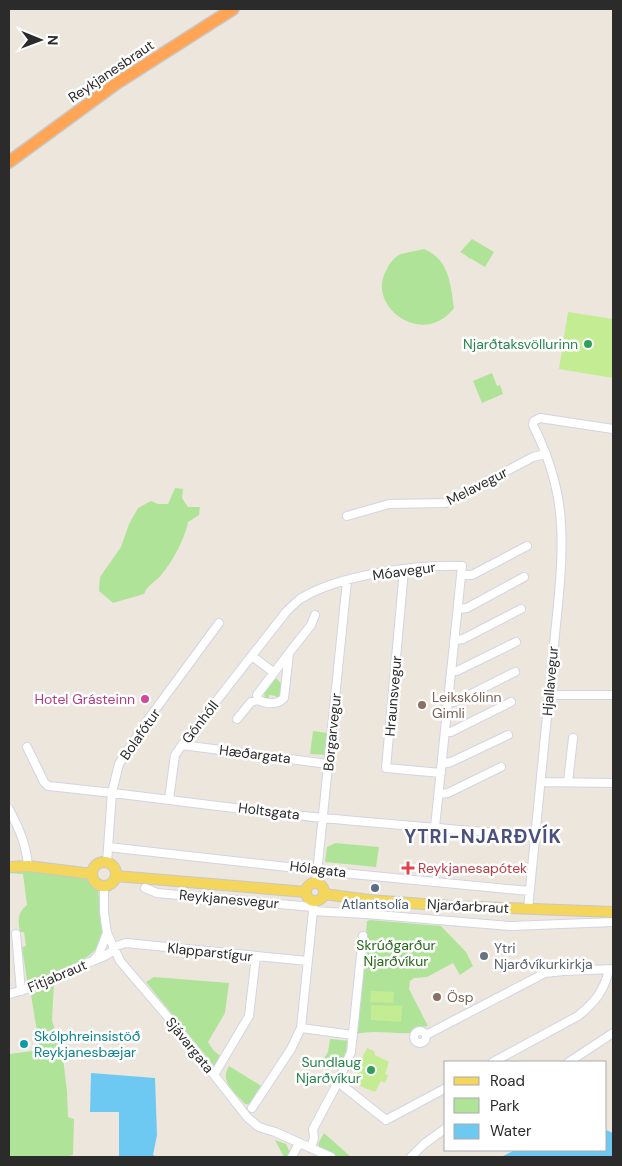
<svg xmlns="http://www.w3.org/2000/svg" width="622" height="1166" font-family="'DM Sans',sans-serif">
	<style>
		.green { fill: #afe498 }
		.pitch { fill: #c3ec93 }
		.water { fill: #6dc9f1 }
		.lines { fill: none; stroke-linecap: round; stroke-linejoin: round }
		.minor-casing { stroke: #d2d4e4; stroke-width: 10 }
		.major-casing { stroke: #c8c8c8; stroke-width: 12 }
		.highway-casing { stroke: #c8c8c8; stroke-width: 14 }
		.minor { stroke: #fff; stroke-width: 8 }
		.major { stroke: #f3d65b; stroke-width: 10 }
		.highway { stroke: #ffa555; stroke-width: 11 }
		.leisure-dot { fill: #2e9e5b; stroke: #fff; stroke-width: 2 }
		.hotel-dot { fill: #d1479c; stroke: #fff; stroke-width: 2 }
		.education-dot { fill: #8d6e63; stroke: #fff; stroke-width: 2 }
		.health-dot { fill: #e0444e; stroke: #fff; stroke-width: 2 }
		.service-dot { fill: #5c6f8a; stroke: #fff; stroke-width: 2 }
		.worship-dot { fill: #6b7280; stroke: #fff; stroke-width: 2 }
		.culture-dot { fill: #0f9aa8; stroke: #fff; stroke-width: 2 }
		.labels { text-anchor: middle; stroke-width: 5; stroke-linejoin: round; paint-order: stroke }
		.street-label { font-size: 14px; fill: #2b2b2b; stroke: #fff }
		.leisure-label { font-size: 14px; fill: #27864d; stroke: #fff; text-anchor: end }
		.education-label { font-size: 14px; fill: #785e54; stroke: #fff; text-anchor: start }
		.hotel-label { font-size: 14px; fill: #b23c85; stroke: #fff; text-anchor: end }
		.health-label { font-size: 14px; fill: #be3a42; stroke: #fff; text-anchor: start }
		.service-label { font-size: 14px; fill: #4e5e75; stroke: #fff }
		.park-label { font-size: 14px; fill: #266919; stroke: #fff }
		.worship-label { font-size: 14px; fill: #5b616d; stroke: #fff; text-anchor: start }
		.culture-label { font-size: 14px; fill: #0d838f; stroke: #fff; text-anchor: start }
		.district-label { font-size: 19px; font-weight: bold; letter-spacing: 1px; fill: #4a517c; stroke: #fff }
	</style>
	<rect width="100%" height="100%" fill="#ede6dc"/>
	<path class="green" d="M472,239L494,252L485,267L470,258L469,259L468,257L460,252Z
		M424,249C449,259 451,285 454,308C423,349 366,306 386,271C389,264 394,257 401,254C408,252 417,251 424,249Z
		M492,373L497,386L500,385L503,394L482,403L473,381Z
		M175,488L183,489L182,498L188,507H200L199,515L188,522C185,538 173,561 162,574C156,582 149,583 144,594L113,603L99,591L100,577L121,547L129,524L138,508L151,501L158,504H168Z
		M272,679H277L283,686C282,692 281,697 276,700V696L269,695V699H265L264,692Z
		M313,731L328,733L326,755L310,754Z
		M335,843L379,847L376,867L325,862L327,847Z
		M26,869L83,875L98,890L104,936C96,961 54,974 32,982L27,980L22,947L26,946L24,932H20C18,921 17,913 27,905L23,874L9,873V870Z
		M370,920L441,926L466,952L473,966L460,975L453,963L427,977L414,978L410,981L409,989L428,1026L414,1028L410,1033C391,1034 371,1029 353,1035L365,947L367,921Z
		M154,977L229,983L225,1013L208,1042L214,1051L223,1058L215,1067L146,982Z
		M54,983L52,1021L62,1050L67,1091L68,1117L74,1119L73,1155L64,1157H9V1054L40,1050L31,995Z
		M330,1039L351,1041L341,1071L322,1062L328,1052Z
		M229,1066L263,1087L252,1105L245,1104C235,1092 219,1082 229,1066Z
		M324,1133L351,1157C339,1157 328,1157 318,1147L319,1142Z
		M275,1140L286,1144L292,1157H284Z"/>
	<path class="pitch" d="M568,312L613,319V378L559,369Z
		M371,991L394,992L393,1003L370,1002Z
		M371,1005L402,1006L401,1022L371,1020Z
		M367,1048L374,1051L375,1055L389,1062L385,1074L388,1075L385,1083L381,1081L375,1092L360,1086L361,1083L352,1079Z"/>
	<path class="water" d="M91,1073L155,1078L157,1135L153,1155L157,1157H119V1112H90Z
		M606,1130L613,1133V1157H501L515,1150H606Z"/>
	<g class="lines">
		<defs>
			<path id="minor" d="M347,516L389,504L446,503L533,457L546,454
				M404,570L386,768L441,773
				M462,575H472L527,546
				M458,609L467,608L524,577
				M456,640L463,639L521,609
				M289,653L284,698C277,705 267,704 258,700L257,695Z
				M289,653L311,625L315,615
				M252,656L273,672
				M452,671H457L516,642
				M549,695H613
				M449,702H455L515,672
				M237,719L251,702L258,700
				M446,732H451L511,702
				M182,745L328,764
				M27,747L44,782L48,786C140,795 232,809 323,818C394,825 464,829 535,837
				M442,764L451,762L508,735
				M541,782L613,783
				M568,782L573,738
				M439,794L448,793L501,767
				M169,799L175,755L182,745L286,612C290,608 295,603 300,599C338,575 418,564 462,566L435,827
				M9,809C19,829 26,843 28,866
				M108,847L332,872L529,891
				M107,862L112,792L119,764L147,721L219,623
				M316,883L347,581
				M104,887V912L107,933L120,961L173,1023L248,1118L259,1127L275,1132L331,1157
				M145,888L157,893L313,907
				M528,909L559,594C565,529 563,485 533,425L534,421L540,418L613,429
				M313,911L366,914L511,926L613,922
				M16,934L21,991
				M113,947L126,943L308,961
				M93,961L99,954L107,933
				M9,994C38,987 63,974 90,962C99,958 107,957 114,949
				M301,1028L353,1035
				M414 1037a6 6 0 1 1 12 0a6 6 0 1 1-12 0Z
				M426,1035L545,973L563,971L613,969
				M493,1062L578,1016C595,1002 604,991 609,970
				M569,1062L613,1033
				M214,1075L249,1016L256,956
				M338,1082L386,1120L446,1088
				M252,1108L291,1049L301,1028L314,901
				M311,1148L314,1138L313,1129L338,1082L351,1052L363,936
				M292,1157L299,1143
				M411,1157L424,1144L446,1128"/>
			<path id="major" d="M92 874a12 12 0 1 1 24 0a12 12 0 1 1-24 0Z
				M9,867L28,866L92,874
				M116,876L306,892
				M306 892a9 9 0 1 1 18 0a9 9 0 1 1-18 0Z
				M324,894L369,900L451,906L613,912"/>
			<path id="highway" d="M9,162L117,83L233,9"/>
		</defs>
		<use href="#minor" class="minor-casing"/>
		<use href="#major" class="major-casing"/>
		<use href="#highway" class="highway-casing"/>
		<use href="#minor" class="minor"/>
		<use href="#major" class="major"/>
		<use href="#highway" class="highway"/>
	</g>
	<g class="leisure-dot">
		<circle cx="588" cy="344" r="5"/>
		<circle cx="371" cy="1070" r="5"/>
	</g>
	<circle class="hotel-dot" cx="145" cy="699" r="5"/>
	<g class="education-dot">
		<circle cx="422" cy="705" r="5"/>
		<circle cx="437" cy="997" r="5"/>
	</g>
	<path class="health-dot" d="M405.5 860.5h5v5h5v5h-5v5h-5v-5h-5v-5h5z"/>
	<circle class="service-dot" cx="375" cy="888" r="5"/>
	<circle class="worship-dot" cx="484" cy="956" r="5"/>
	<circle class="culture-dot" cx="24" cy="1044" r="5"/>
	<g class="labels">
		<g class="street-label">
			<text transform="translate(111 71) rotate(-34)" y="5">Reykjanesbraut</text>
			<text transform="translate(477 486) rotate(-27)" y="5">Melavegur</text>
			<text transform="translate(404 571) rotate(-8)" y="5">Móavegur</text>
			<text transform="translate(550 681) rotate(-85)" y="5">Hjallavegur</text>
			<text transform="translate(393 696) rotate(-85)" y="5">Hraunsvegur</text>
			<text transform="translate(200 722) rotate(-52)" y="5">Gónhóll</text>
			<text transform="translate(332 732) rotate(-84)" y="5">Borgarvegur</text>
			<text transform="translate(140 734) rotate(-55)" y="5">Bolafótur</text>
			<text transform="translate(255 754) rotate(7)" y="5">Hæðargata</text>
			<text transform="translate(269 811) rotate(7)" y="5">Holtsgata</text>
			<text transform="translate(318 869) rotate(7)" y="5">Hólagata</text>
			<text transform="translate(229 899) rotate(5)" y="5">Reykjanesvegur</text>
			<text transform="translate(468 906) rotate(3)" y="5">Njarðarbraut</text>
			<text transform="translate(210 952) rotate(6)" y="5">Klapparstígur</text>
			<text transform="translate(57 976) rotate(-23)" y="5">Fitjabraut</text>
			<text transform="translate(190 1045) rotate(51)" y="5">Sjávargata</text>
		</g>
		<g class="leisure-label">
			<text x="578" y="349">Njarðtaksvöllurinn</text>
			<text x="361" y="1067">Sundlaug<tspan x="361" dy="16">Njarðvíkur</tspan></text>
		</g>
		<g class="education-label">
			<text x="432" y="702">Leikskólinn<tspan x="432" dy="16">Gimli</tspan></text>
			<text x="447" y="1002">Ösp</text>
		</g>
		<g class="hotel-label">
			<text x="135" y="704">Hotel Grásteinn</text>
		</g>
		<g class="health-label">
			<text x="418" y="873">Reykjanesapótek</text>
		</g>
		<g class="service-label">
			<text x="375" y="909">Atlantsolía</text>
		</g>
		<g class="park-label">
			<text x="396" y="950">Skrúðgarður<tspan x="396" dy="16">Njarðvíkur</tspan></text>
		</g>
		<g class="worship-label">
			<text x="494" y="953">Ytri<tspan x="494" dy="16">Njarðvíkurkirkja</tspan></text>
		</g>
		<g class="culture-label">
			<text x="34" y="1041">Skólphreinsistöð<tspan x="34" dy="16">Reykjanesbæjar</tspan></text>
		</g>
		<g class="district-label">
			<text x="483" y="843">YTRI-NJARÐVÍK</text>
		</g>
	</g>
	<rect width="622" height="1166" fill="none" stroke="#2b2b2b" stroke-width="20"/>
	<rect x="444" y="1061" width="162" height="90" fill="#ffffff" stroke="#aaaaaa"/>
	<rect x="454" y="1077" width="25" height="8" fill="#f3d65b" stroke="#aaaaaa"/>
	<text x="490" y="1086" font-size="15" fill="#2b2b2b">Road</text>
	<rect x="454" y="1098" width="25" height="15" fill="#afe498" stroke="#aaaaaa"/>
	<text x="490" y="1111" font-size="15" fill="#2b2b2b">Park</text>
	<rect x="454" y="1124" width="25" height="15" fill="#6dc9f1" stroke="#aaaaaa"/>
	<text x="490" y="1136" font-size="15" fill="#2b2b2b">Water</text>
	<g transform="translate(40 40) rotate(91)" stroke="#ffffff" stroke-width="4" paint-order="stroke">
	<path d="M0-4L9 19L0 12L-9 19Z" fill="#2b2b2b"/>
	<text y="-8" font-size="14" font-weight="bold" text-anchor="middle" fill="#2b2b2b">N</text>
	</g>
</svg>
